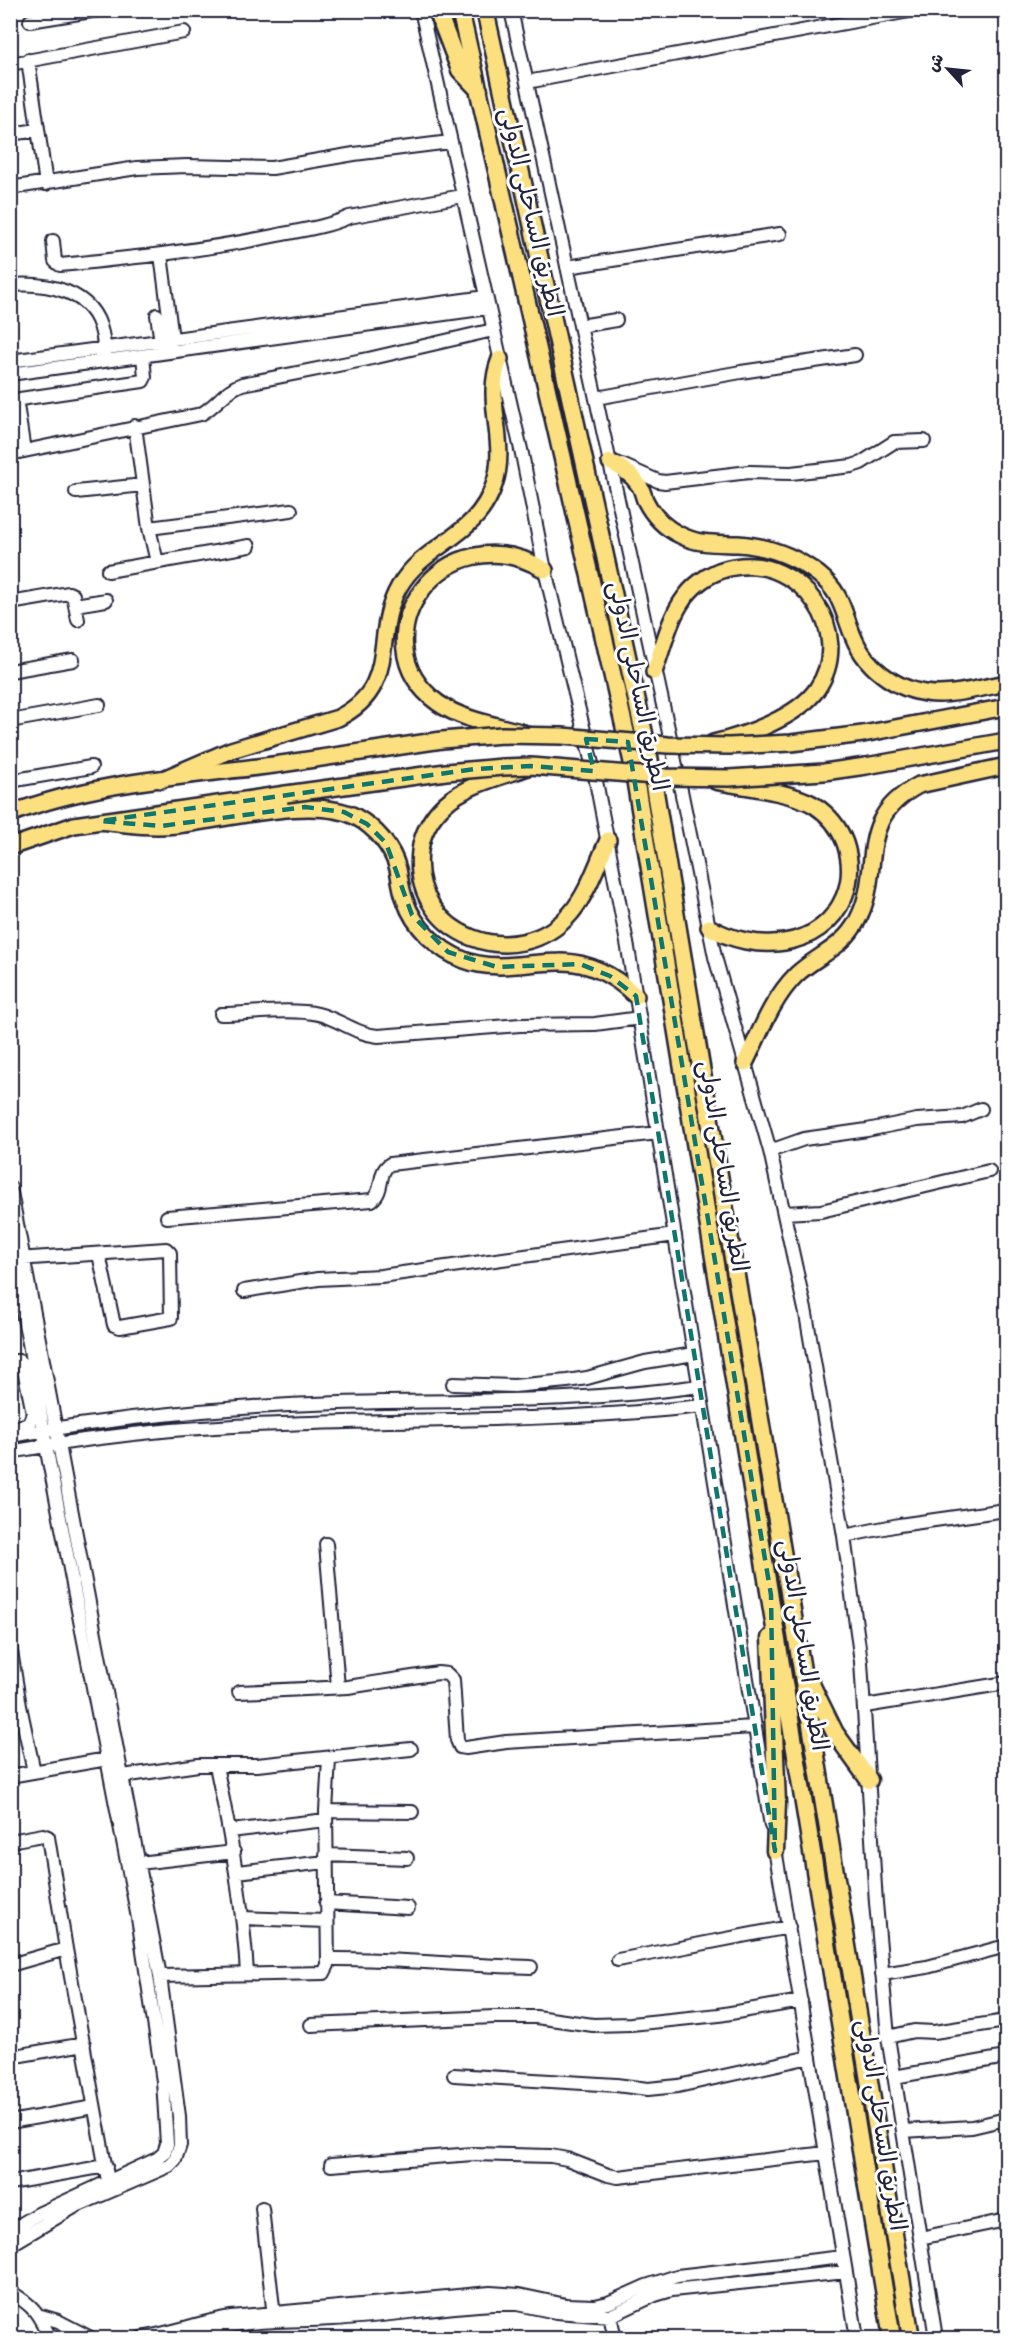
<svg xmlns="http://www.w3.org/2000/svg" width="1017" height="2349" font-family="'Indie Flower','Playpen Sans Arabic',sans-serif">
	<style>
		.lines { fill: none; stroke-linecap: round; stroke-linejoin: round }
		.minor-casing { stroke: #22223b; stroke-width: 16 }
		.major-casing { stroke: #22223b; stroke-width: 20 }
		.highway-casing { stroke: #22223b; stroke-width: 21 }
		.minor { stroke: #fff; stroke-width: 12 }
		.major { stroke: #fce080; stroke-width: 15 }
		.highway { stroke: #fce080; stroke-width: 16 }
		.major-bridge-casing { stroke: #22223b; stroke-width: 20; stroke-linecap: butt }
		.major-bridge { stroke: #fce080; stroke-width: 15 }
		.marked { fill: none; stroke: #0f766e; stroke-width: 4.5; stroke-dasharray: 12 8; stroke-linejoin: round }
		.labels { text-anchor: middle; stroke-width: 6; stroke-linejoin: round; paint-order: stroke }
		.street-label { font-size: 24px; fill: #22223b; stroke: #fff }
	</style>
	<rect width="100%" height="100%" fill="#fff"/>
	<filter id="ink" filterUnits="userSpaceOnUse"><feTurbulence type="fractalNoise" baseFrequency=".0167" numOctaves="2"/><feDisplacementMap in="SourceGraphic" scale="12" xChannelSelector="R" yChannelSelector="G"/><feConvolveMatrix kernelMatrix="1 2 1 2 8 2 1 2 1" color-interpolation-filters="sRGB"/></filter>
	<g filter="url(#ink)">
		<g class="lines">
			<defs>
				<path id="minor" d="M421,10L522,454L545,570L595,776L628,948L771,1826
					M511,10L673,751L715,957L770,1151L806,1314L844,1536L861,1662L876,1903L888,2037L936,2338
					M30,21L98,10
					M28,60L46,184
					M10,64L184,32
					M527,82L915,10
					M10,134L38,130
					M10,188L137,168L187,166L272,168L354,154L450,142
					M53,241L55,261L60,265C133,258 206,250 278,235C302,230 327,227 349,217L462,196
					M161,255L173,346
					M567,267L780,234
					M10,285C47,282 93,290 102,333C104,341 104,349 105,357
					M157,315L162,349
					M580,326L616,320
					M10,361L486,297
					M10,374L488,308
					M596,398L741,372L855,355
					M135,426L149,528L157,562
					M24,451L17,405L20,399L143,381L145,377L143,356
					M10,454L201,414C217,405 225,390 242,384L368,359L493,330
					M622,465L658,481L665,482L749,472L791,473L852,466L861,463L894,442L924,441
					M76,492L143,485
					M149,528L291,510
					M108,571L249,546
					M10,603L69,593L73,595L78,620
					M75,605L106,600
					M10,671L73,660
					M10,721L99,705
					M10,781L91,767
					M221,1014C249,1014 291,1008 318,1014C339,1019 355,1034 378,1036L520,1025L595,1024L640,1018
					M770,1151L804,1139L867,1130L917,1120L962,1117L981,1109
					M10,1187L160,1976L179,2116L180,2145L175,2160L169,2166L74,2207L10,2245
					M784,1213L821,1211L989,1171
					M167,1217L372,1200C385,1190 377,1172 390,1164L658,1133
					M10,1251L29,1343L46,1446L138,1918L163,2081L167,2144L164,2153L157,2159L38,2214L10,2231
					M17,1259L166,1249L170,1253L171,1318L120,1327L114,1325L99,1254
					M244,1291L318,1279L381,1276L675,1235
					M10,1361H19L23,1365L33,1413L29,1424L12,1428
					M453,1384L514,1386L567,1381L587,1378L645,1362L694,1354
					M10,1436C119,1417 230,1406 340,1403C460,1400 580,1403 699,1386
					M10,1452C64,1442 118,1435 172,1430C349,1416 526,1426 702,1406
					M844,1536L899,1525L1006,1510
					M326,1544L338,1687
					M10,1645L20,1706L34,1772
					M239,1692L348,1687L438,1673L447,1674L453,1680L457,1740L460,1747L466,1748L506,1742L754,1727
					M865,1706L1006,1683
					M216,1766C231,1835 243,1903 247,1973
					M10,1776L107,1759
					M123,1776L198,1765H257L411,1749
					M326,1811L412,1812
					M230,1831L326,1820
					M10,1841L43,1835L48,1837L66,1949L108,2181
					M774,1843L857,2338
					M326,1855L407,1858
					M139,1863L234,1852
					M237,1872L326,1862
					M326,1903L408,1908
					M243,1918L326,1921
					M328,1959C395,1958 463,1966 531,1967
					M618,1960L789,1927
					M10,1965L66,1949
					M882,1974L927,1967L1006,1946
					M160,1976L324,1973L328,1965L326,1811L329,1759
					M311,2025L494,2017H536L593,2025L631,2024L719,2015L801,2001
					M888,2037L914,2031L934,2032L1006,2021
					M10,2057L84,2044
					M454,2075L616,2085L648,2089L678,2086L810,2057
					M894,2077L1006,2057
					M10,2122L94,2107
					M903,2131L972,2127L1006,2119
					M331,2165L473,2154L551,2156L567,2159L608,2175L618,2177L826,2153
					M10,2183L106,2166
					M262,2208L274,2317
					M920,2238L1006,2220
					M10,2292C35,2306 39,2315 50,2338
					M41,2316L58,2321L91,2338
					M610,2316L615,2338
					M141,2338C172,2333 201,2322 231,2317L490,2293L519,2295L566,2305L595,2306L608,2303L646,2286L677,2276L843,2257
					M194,2338C237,2317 286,2322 333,2319C387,2316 440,2307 493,2304H517L556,2312L610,2316L655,2295L672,2290L846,2272"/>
				<path id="major" d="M610,462C620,467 632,474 638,484C642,488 643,495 645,500C653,516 665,528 680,535C699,545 718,543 738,544C767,546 795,556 818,574C842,593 842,609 853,636C867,671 902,694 939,694C961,694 985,687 1006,683
					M654,672C663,648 669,618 685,597C697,581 715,570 734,567C800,555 856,632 817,689C798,717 745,736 713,743
					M524,733C496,725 462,720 438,703C353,641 444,509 545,570
					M863,734L1006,707
					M866,766L1006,741
					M528,767C501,777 467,784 445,804C432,816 422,833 420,851C410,936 517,976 571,913C588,893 597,864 608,840
					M161,780L231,750L338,718C401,686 371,636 399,587C425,542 476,539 494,485C509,443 483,401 500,359
					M10,814C95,781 192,776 281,764
					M100,821C125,824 150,828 177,825C224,820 315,795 356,817C376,828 392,847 398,869C400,879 401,890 405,900C414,927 438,950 464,960C496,972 526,962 559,962C588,961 615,976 636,996
					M10,847L74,825L286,794
					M709,927C753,953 821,951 844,897C851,880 851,861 845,843C839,827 828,814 814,805C790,791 743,787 715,781
					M745,1063C760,1033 772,999 796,975C817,955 842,949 857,921C885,869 852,820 919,785L1006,766"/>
				<path id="highway" d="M437,10L460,70L479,90
					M460,10L632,760L892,2338
					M485,10L649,756L802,1670L911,2338
					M770,1638L777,1803L775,1851
					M809,1680L835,1733L869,1780"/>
			</defs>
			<use href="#minor" class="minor-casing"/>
			<use href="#major" class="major-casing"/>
			<use href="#highway" class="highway-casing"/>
			<use href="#minor" class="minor"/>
			<use href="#major" class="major"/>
			<use href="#highway" class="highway"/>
			<defs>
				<path id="major-bridge" d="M281,764L442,740L502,735L562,736L668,745L729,746L791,743L863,734
					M286,794L446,772L503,767L531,766L666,777L729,778L824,772L866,766"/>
			</defs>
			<use href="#major-bridge" class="major-bridge-casing"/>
			<use href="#major-bridge" class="major-bridge"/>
		</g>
	</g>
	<path class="marked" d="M586,739L628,742L771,1595L775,1851L636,996L610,976L580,964L497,967L448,952L412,915L386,843L367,824L344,812L305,807L161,826L100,821L475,769L531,766L594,771Z"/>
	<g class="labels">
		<g class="street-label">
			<text transform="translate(532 212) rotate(77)" y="8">الطريق الساحلى الدولى</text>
			<text transform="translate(639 686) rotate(78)" y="8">الطريق الساحلى الدولى</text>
			<text transform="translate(724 1166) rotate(81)" y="8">الطريق الساحلى الدولى</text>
			<text transform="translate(804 1645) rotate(81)" y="8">الطريق الساحلى الدولى</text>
			<text transform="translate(882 2125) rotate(81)" y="8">الطريق الساحلى الدولى</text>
		</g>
	</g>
	<rect width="1017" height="2349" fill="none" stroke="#fff" stroke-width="36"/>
	<rect x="18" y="18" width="981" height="2313" fill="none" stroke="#22223b" stroke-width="2" filter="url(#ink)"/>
	<g transform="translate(948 69) rotate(297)" stroke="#ffffff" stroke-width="4.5" paint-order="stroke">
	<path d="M0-4.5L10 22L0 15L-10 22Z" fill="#22223b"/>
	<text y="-9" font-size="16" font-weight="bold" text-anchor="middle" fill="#22223b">ش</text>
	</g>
</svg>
